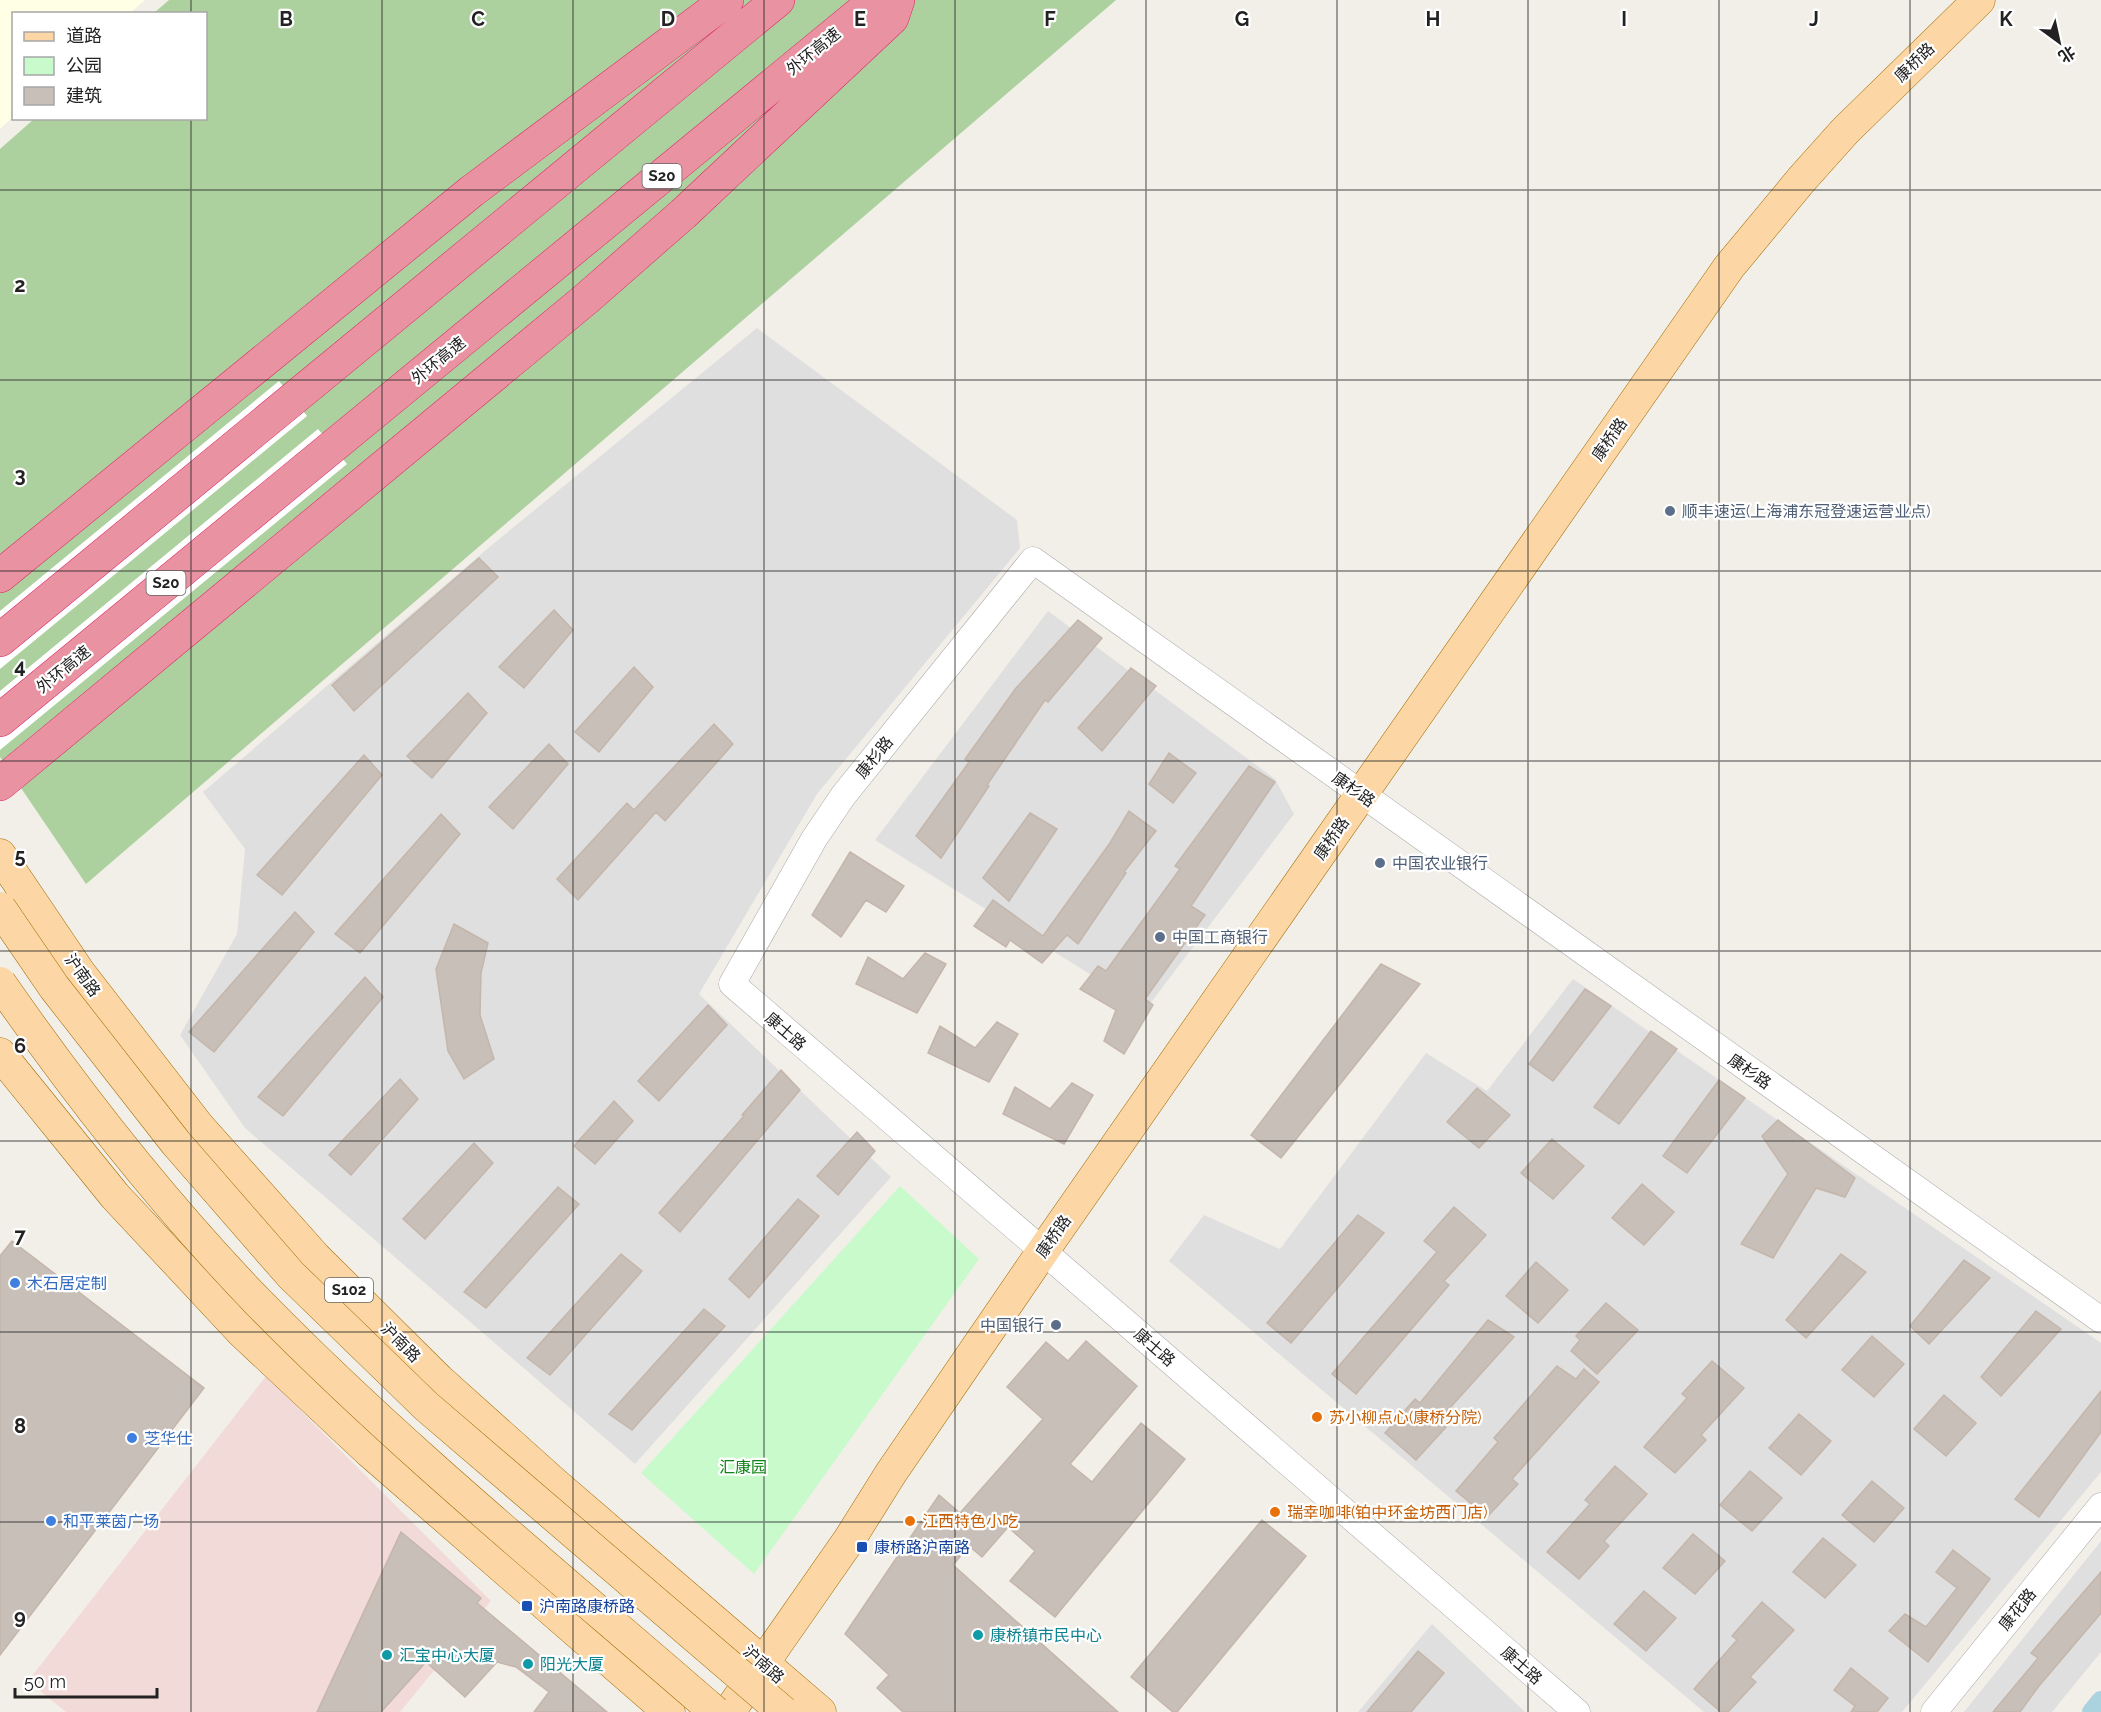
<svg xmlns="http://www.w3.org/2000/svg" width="2101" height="1712" font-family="Raleway,'Noto Sans SC',sans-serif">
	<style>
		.residential { fill: #e0dfdf }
		.commercial { fill: #f2dad9 }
		.education { fill: #ffffe5 }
		.forest { fill: #add19e }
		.park { fill: #c8facc }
		.pier { fill: #fff }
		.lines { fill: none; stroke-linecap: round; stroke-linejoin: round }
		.canal { stroke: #aad3df; stroke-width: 20 }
		.building { fill: #c7bfb8; stroke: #c4b6ab; stroke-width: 1.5 }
		.minor-casing { stroke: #a9a9a9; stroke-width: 27 }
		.major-casing { stroke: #a06b00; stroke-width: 33 }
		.highway-casing { stroke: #dc2a67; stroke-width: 34 }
		.minor { stroke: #fff; stroke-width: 26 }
		.major { stroke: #fcd6a4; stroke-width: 32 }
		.highway { stroke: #e892a2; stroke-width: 33 }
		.major-bridge-casing { stroke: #a06b00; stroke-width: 33; stroke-linecap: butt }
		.major-bridge { stroke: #fcd6a4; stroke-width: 32 }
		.grid { fill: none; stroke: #222; stroke-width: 1.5; stroke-opacity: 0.55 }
		.service-dot { fill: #5c6f8a; stroke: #fff; stroke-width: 2 }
		.shop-dot { fill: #3f7fe0; stroke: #fff; stroke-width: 2 }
		.food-dot { fill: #e8710a; stroke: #fff; stroke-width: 2 }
		.transit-dot { fill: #1a4fb4; stroke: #fff; stroke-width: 2 }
		.culture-dot { fill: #0f9aa8; stroke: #fff; stroke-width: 2 }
		.labels { text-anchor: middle; stroke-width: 4.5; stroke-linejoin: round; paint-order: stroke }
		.shield { fill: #fff; stroke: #646464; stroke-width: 1.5 }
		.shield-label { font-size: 15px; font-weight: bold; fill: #222 }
		.street-label { font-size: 16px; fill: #222; stroke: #fff }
		.service-label { font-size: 16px; fill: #4e5e75; stroke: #fff; text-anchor: start }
		.shop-label { font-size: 16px; fill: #366cbe; stroke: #fff; text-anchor: start }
		.food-label { font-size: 16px; fill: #c56008; stroke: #fff; text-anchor: start }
		.park-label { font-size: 16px; fill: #0c8416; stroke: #fff }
		.transit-label { font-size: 16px; fill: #164399; stroke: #fff; text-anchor: start }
		.culture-label { font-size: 16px; fill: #0d838f; stroke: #fff; text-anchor: start }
		.grid-label { font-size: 20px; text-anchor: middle; font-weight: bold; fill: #222; stroke: #fff; stroke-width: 4.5; stroke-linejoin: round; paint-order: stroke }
	</style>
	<rect width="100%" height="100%" fill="#f2efe9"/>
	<path class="residential" d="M757,328L1017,520L1020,548L817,794L699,994L891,1177L635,1464L245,1128L180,1035L237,934L245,849L203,792L487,549Z
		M1048,611L1275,779L1294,814L1146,1009L875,840Z
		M1573,979L2101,1343V1472L1902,1712H1704L1169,1261L1204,1215L1280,1249L1426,1053L1487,1091Z
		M2101,1541V1652L2052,1712H1964Z
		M1432,1624L1525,1712H1358Z"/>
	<path class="commercial" d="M266,1376L491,1601L400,1712H66L28,1681Z"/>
	<path class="education" d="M0,0H145L130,13L14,14L13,117L0,129Z"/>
	<path class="forest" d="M169,0H1116L86,884L0,757V149L34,119L206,118V14L154,13Z"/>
	<path class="park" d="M900,1186L979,1259L754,1574L641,1473Z"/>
	<path class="pier" d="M279,381L307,416L0,669V611Z
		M318,429L347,464L0,750V691Z"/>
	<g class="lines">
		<path class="canal" d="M2092,1712L2101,1701"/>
	</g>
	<path class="building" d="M479,558L498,577L354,711L332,685Z
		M554,610L573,630L524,688L499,667Z
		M1078,620L1102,638L1048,702L1045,700L987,785L989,786L941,858L916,836L969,762L965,759L1016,688Z
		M634,667L653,687L599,752L575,732Z
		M1131,668L1156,686L1102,751L1078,728Z
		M468,693L487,713L432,778L407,756Z
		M714,724L733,744L665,821L656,812L578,900L557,879L627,803L634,810Z
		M549,744L568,764L513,829L489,807Z
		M1169,753L1196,773L1173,803L1149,784Z
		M364,755L382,775L282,895L257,875Z
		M1249,766L1275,782L1191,906L1205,915L1145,999L1153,1005L1124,1054L1104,1041L1116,1010L1080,989L1098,966L1106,971L1180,869L1175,866Z
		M1129,811L1156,831L1124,872L1126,873L1078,944L1067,935L1042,963L1010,940L1006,947L974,926L993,900L1043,936L1110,843Z
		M1030,813L1057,829L1009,901L983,878Z
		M441,814L460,834L360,953L335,934Z
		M850,852L904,886L886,912L866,900L841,937L812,915Z
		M295,912L314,932L214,1052L189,1032Z
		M454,924L488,943L481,973L480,1015L494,1059L464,1079L448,1051L436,969Z
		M925,953L946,964L917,1013L856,984L868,957L903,979Z
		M1381,964L1420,984L1281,1158L1251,1135Z
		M365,977L383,997L283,1116L258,1097Z
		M1585,989L1611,1006L1553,1081L1529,1064Z
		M708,1005L727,1025L659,1101L638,1081Z
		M997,1022L1018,1034L989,1082L928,1053L940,1026L975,1048Z
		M1651,1031L1677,1049L1619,1124L1594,1107Z
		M781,1070L800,1090L680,1232L659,1213L744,1116L742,1115Z
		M400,1079L418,1099L351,1175L329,1155Z
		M1719,1080L1745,1098L1687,1173L1663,1156Z
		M1072,1083L1093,1095L1064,1144L1003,1114L1015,1087L1050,1109Z
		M1477,1088L1510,1115L1479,1148L1447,1122Z
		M614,1101L633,1121L595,1164L574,1146Z
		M1778,1120L1855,1178L1845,1197L1816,1188L1773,1258L1741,1244L1788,1174L1762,1136Z
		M857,1132L875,1151L838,1195L817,1176Z
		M1552,1139L1584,1166L1553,1199L1521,1173Z
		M474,1143L493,1163L425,1239L403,1219Z
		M1642,1184L1674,1212L1644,1245L1612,1218Z
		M558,1187L579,1204L486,1308L464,1292Z
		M798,1199L819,1216L749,1298L729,1279Z
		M1454,1207L1486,1235L1444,1281L1449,1285L1356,1394L1332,1374L1437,1252L1424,1241Z
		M1358,1215L1384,1233L1291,1343L1267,1323Z
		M12,1241L204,1388L0,1655V1256Z
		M621,1254L642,1271L550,1375L527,1358Z
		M1841,1254L1866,1272L1806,1338L1786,1320Z
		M1964,1260L1990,1278L1929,1344L1910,1326Z
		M1536,1262L1568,1290L1538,1323L1506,1296Z
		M1606,1303L1638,1330L1597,1374L1571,1351L1580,1340L1576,1336Z
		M704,1309L725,1326L632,1430L609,1414Z
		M2036,1311L2061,1329L2001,1396L1981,1377Z
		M1488,1320L1514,1337L1439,1420L1447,1426L1416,1460L1385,1433L1415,1399L1420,1403Z
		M1872,1336L1904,1364L1874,1397L1842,1370Z
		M1086,1341L1137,1386L1070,1464L1092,1482L1141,1423L1185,1459L1055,1617L1010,1581L1035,1551L1008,1527L982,1557L969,1546L953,1565L1118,1712H903L877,1688L889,1675L845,1634L939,1495L960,1513L1043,1419L1007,1387L1046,1342L1068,1361Z
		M1712,1361L1744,1388L1701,1435L1706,1440L1675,1473L1644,1447L1687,1398L1682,1394Z
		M1557,1366L1576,1379L1584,1369L1599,1382L1512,1479L1518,1484L1487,1517L1456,1491L1498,1442L1494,1438Z
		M2101,1391V1432L2039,1517L2015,1499Z
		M1944,1395L1976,1423L1946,1456L1914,1429Z
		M1799,1414L1831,1441L1801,1475L1769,1448Z
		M1615,1466L1647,1494L1604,1541L1609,1546L1579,1579L1547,1552L1590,1504L1585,1500Z
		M1750,1471L1782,1498L1752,1531L1720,1505Z
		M1872,1481L1904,1508L1874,1542L1842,1515Z
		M1262,1520L1306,1556L1177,1712H1173L1131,1677Z
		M401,1532L481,1598L477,1603L607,1712H534L549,1692L516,1667L497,1662L465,1697L426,1662L381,1712H317Z
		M1693,1534L1725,1561L1695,1594L1663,1568Z
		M1823,1538L1856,1565L1825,1598L1793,1572Z
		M1953,1550L1990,1579L1928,1662L1889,1631L1905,1614L1926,1627L1957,1588L1936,1572Z
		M2101,1572V1613L2039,1686L2020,1712H1993L2038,1658L2031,1653Z
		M1644,1591L1676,1618L1646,1651L1614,1624Z
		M1762,1602L1794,1630L1750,1677L1756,1682L1728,1712H1721L1694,1689L1737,1640L1732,1636Z
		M1418,1651L1444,1673L1411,1712H1367Z
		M1851,1668L1888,1698L1877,1712H1851L1855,1706L1834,1690Z"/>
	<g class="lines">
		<defs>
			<path id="minor" d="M1577,1712L1043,1251L732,984L814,839L843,796L1033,560L2101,1320
				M1934,1712L2101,1506"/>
			<path id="major" d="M0,855L79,972L199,1127L315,1257L439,1380L555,1484L820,1712
				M0,1054L115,1196L242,1332L370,1452L669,1712
				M729,1712L849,1540L891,1473L1043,1251L1729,267L1802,179L1845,131L1979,0"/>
			<path id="highway" d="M0,576L472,191L727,0
				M0,640L778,0
				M0,720L876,0
				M0,784L586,299L683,214L892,18L898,0"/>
		</defs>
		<use href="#minor" class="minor-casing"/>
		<use href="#major" class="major-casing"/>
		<use href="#highway" class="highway-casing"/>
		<use href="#minor" class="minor"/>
		<use href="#major" class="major"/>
		<use href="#highway" class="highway"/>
		<defs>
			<path id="major-bridge" d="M0,908L54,987L176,1143L291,1275L426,1406L783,1712
				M0,983C78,1095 163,1204 259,1303C402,1449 561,1578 715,1712"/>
		</defs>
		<use href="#major-bridge" class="major-bridge-casing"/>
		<use href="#major-bridge" class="major-bridge"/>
	</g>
	<path class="grid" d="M191,0V14M382,0V1712M573,0V1712M764,0V1712M955,0V1712M1146,0V1712M1337,0V1712M1528,0V1712M1719,0V1712M1910,0V1712M191,118V1712M0,190H2101M0,380H2101M0,571H2101M0,761H2101M0,951H2101M0,1141H2101M0,1332H2101M0,1522H2101"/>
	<g class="service-dot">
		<circle cx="1670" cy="511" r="6"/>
		<circle cx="1380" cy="863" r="6"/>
		<circle cx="1160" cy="937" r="6"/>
		<circle cx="1056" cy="1325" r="6"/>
	</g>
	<g class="shop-dot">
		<circle cx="15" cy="1283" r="6"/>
		<circle cx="132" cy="1438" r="6"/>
		<circle cx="51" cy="1521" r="6"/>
	</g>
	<g class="food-dot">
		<circle cx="1317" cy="1417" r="6"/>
		<circle cx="1275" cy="1512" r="6"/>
		<circle cx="910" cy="1521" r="6"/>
	</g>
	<g class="transit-dot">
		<rect x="856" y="1541" width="12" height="12" rx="3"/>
		<rect x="521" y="1600" width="12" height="12" rx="3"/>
	</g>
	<g class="culture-dot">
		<circle cx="978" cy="1635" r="6"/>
		<circle cx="387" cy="1655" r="6"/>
		<circle cx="528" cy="1664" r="6"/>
	</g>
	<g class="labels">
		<g class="shield">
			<rect x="642.5" y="164" width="39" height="24" rx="4.5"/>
			<rect x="146.5" y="571" width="39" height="24" rx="4.5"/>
			<rect x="325" y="1278" width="48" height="24" rx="4.5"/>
		</g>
		<g class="shield-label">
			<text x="662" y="181">S20</text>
			<text x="166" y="588">S20</text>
			<text x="349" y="1295">S102</text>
		</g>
		<g class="street-label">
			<text transform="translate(813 51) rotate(-39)" y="6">外环高速</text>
			<text transform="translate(1914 62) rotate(-44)" y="6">康桥路</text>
			<text transform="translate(438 360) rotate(-39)" y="6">外环高速</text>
			<text transform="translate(1609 439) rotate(-55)" y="6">康桥路</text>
			<text transform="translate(63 669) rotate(-39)" y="6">外环高速</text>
			<text transform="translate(874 757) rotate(-51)" y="6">康杉路</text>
			<text transform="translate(1354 789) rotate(35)" y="6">康杉路</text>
			<text transform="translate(1331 838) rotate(-55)" y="6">康桥路</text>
			<text transform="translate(83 975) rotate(54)" y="6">沪南路</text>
			<text transform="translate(786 1031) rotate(41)" y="6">康士路</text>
			<text transform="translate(1750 1071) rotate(35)" y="6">康杉路</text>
			<text transform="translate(1053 1236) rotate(-55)" y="6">康桥路</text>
			<text transform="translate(401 1342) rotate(45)" y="6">沪南路</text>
			<text transform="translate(1155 1347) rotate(41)" y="6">康士路</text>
			<text transform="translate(2017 1609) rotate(-51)" y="6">康花路</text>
			<text transform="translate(764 1664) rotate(41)" y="6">沪南路</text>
			<text transform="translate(1522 1665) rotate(41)" y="6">康士路</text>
		</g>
		<g class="service-label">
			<text x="1682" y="517">顺丰速运(上海浦东冠登速运营业点)</text>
			<text x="1392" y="869">中国农业银行</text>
			<text x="1172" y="943">中国工商银行</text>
			<text x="1044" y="1331" text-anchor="end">中国银行</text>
		</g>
		<g class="shop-label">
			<text x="27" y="1289">木石居定制</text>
			<text x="144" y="1444">芝华仕</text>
			<text x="63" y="1527">和平莱茵广场</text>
		</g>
		<g class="food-label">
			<text x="1329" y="1423">苏小柳点心(康桥分院)</text>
			<text x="1287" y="1518">瑞幸咖啡(铂中环金坊西门店)</text>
			<text x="922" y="1527">江西特色小吃</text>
		</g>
		<g class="park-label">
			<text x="743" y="1473">汇康园</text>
		</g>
		<g class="transit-label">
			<text x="874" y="1553">康桥路沪南路</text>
			<text x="539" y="1612">沪南路康桥路</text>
		</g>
		<g class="culture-label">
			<text x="990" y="1641">康桥镇市民中心</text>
			<text x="399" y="1661">汇宝中心大厦</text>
			<text x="540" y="1670">阳光大厦</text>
		</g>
	</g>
	<g class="grid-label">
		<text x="286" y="26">B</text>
		<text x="478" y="26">C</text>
		<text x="668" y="26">D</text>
		<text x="860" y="26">E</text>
		<text x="1050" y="26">F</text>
		<text x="1242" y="26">G</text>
		<text x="1433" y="26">H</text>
		<text x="1624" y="26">I</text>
		<text x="1814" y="26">J</text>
		<text x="2006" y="26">K</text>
		<text x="20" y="292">2</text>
		<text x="20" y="482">3</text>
		<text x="20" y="673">4</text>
		<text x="20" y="863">5</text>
		<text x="20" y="1053">6</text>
		<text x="20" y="1243">7</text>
		<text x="20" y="1433">8</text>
		<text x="20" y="1624">9</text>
	</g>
	<rect x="12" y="12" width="195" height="108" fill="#ffffff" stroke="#a7a7a7" stroke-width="1.5"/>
	<rect x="24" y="32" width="30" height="9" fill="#fcd6a4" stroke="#a7a7a7" stroke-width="1.5"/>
	<text x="66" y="42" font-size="18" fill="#222222">道路</text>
	<rect x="24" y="57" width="30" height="18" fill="#c8facc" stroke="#a7a7a7" stroke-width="1.5"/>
	<text x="66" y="72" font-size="18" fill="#222222">公园</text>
	<rect x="24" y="87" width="30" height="18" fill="#c7bfb8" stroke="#a7a7a7" stroke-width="1.5"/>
	<text x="66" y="102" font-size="18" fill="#222222">建筑</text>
	<g transform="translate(2059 42) rotate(147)" stroke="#ffffff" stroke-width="4.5" paint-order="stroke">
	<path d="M0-4.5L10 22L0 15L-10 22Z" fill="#222222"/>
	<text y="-9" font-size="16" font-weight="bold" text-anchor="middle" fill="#222222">北</text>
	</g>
	<path d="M15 1688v9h142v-9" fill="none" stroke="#222222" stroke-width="3"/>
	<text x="24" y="1688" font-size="18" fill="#222222" stroke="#ffffff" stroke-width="4.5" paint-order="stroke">50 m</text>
</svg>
